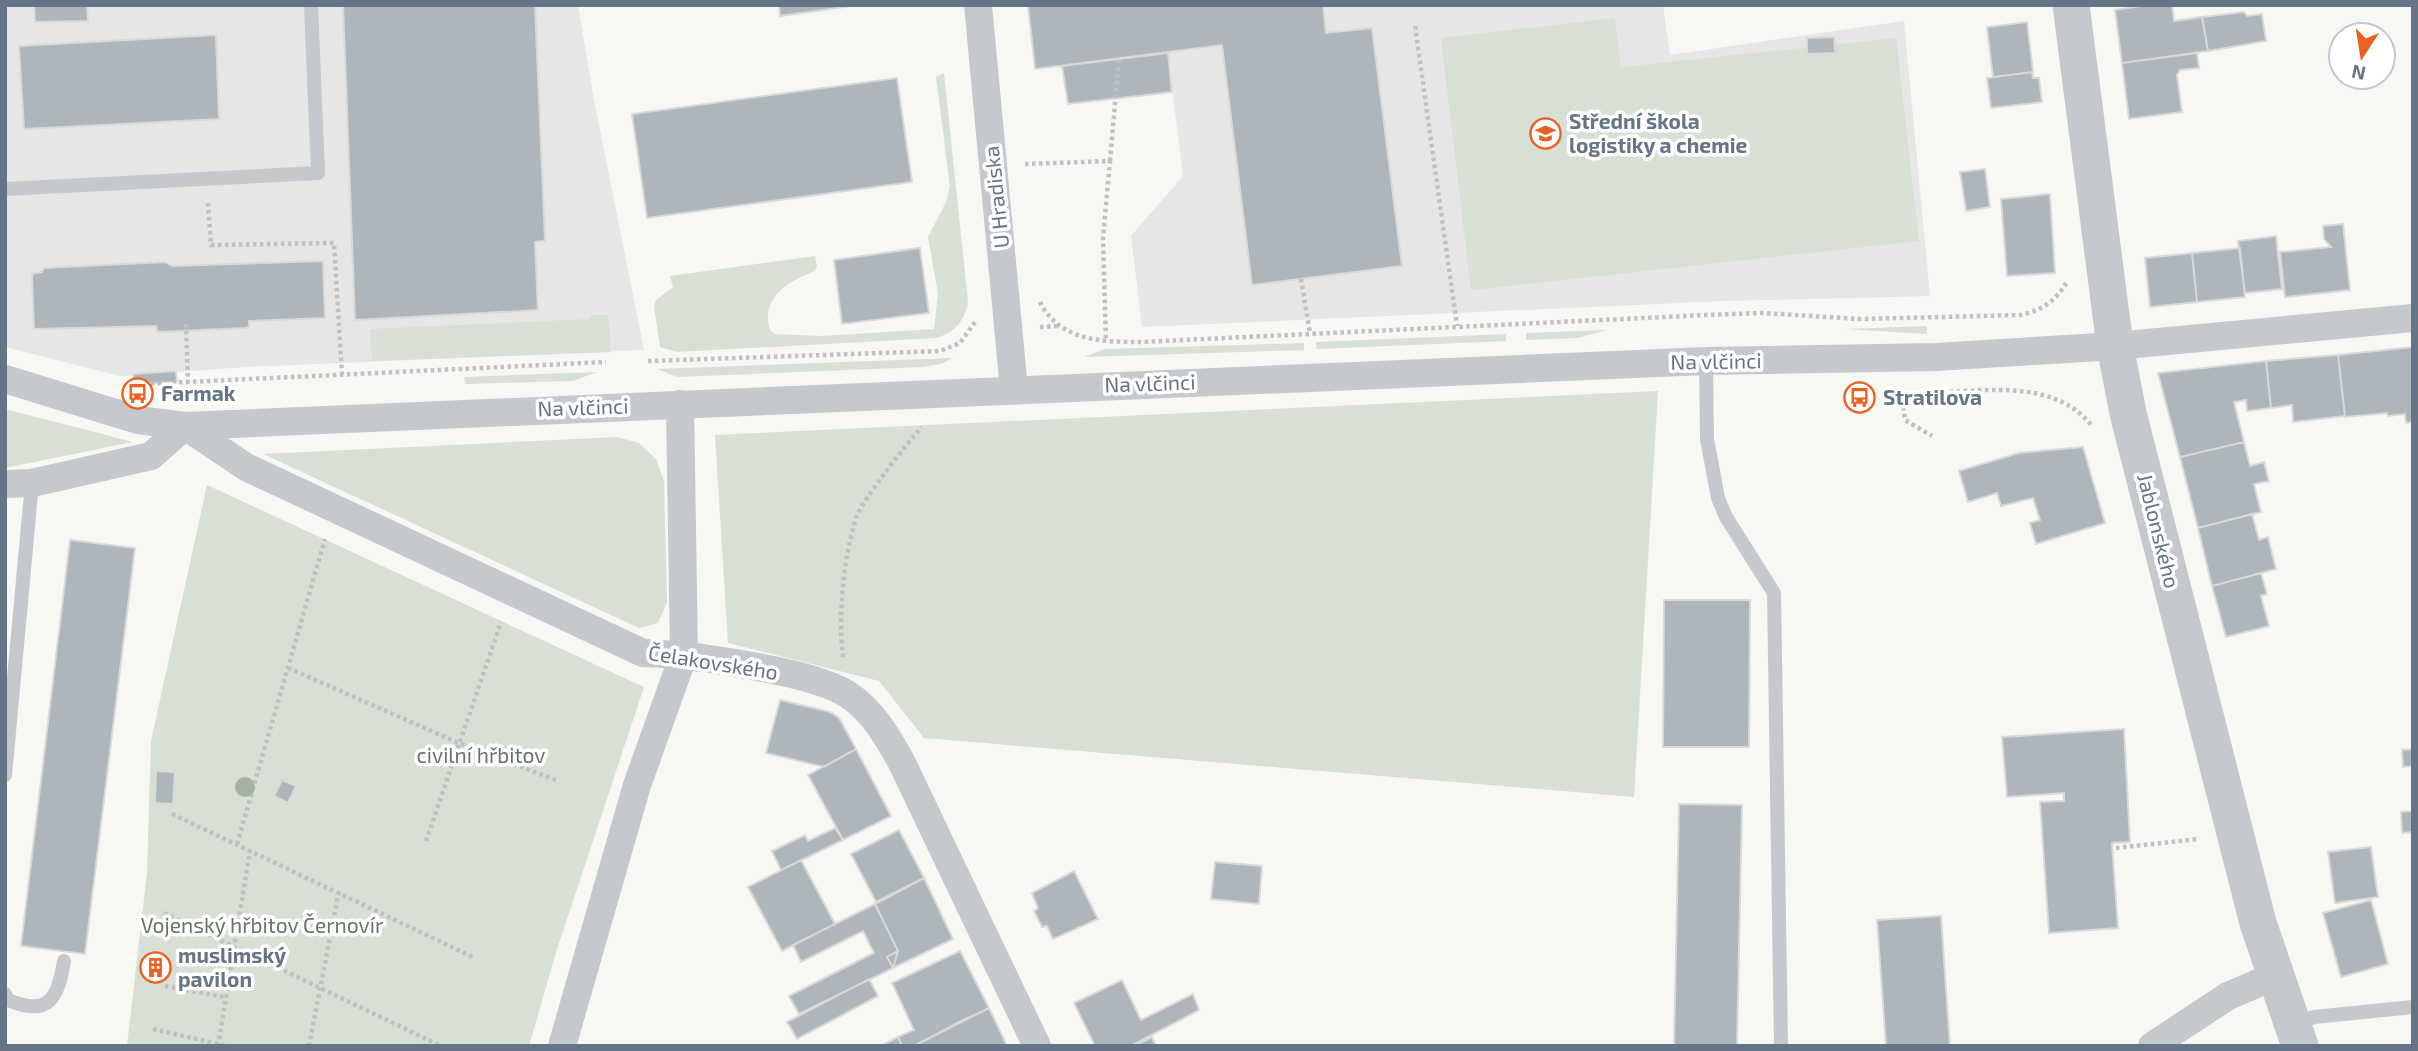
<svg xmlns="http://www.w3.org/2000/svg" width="2418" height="1051" font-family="'Exo 2',sans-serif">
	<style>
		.built { fill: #e5e6e5 }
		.green { fill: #d8dfd5 }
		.building { fill: #aeb5bb; stroke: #d9d9d7; stroke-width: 2 }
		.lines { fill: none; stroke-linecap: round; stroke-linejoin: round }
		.path { stroke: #bec1c3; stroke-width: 4.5; stroke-dasharray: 3.5 3.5; stroke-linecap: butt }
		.service { stroke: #c5c8cc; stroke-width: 14 }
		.minor { stroke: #c5c8cc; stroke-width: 28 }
		.tertiary { stroke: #c5c8cc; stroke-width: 37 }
		.tree { fill: #a6b1a3 }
		.labels { text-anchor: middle; stroke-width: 7; stroke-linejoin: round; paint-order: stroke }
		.poi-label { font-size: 21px; font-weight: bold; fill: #657586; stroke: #fff; text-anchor: start }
		.street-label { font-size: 21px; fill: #657586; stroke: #fff }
		.park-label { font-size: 21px; fill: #637860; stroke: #fff }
	</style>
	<rect width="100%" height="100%" fill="#f7f7f4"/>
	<path class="built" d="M5,5H578L594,100L644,350L246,367L120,376L5,347Z
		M1028,5H1663L1670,55L1904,21L1930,296L1724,301L1142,327L1131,236L1183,176L1168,54L1035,69Z"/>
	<path class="green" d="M1615,18L1621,67L1896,38L1919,241L1471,290L1441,38Z
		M944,73L968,302C965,321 954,333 936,338L677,352L660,347L654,306L656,300L673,287L670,276L815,256L817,266L815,271C788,281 760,298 770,330L775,334L822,336L934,329L938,293L928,237L946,202L950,187L936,77Z
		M591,315H608L611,352L372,361L370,329L590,319Z
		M1927,326V334L1845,329Z
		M1607,330L1577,338L1526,340V333Z
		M1506,334V341L1317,349L1316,342Z
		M1304,343V350L1084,357L1105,349Z
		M953,358L941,364L922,367L677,377L657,369Z
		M597,372L573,381L465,384L464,377Z
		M1658,391L1634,797L924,738L879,681L728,643L715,435Z
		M5,409L133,442L5,468Z
		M617,437L639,443L656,459L664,481L667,602L658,623L639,628L263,454Z
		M207,485L644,687L557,949L529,1046H127L147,873L151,741Z"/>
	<path class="building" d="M34,5H87L88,21L35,22Z
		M343,5H535L545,241L535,242L538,310L355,320Z
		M779,5H858L780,16Z
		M1028,5H1323L1326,33L1372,28L1402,266L1252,285L1222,45L1035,69Z
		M2147,5H2172L2174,21L2202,17L2208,51L2122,63L2115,10Z
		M2244,12L2247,16L2262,14L2266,41L2208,51L2202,17Z
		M2027,22L2033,72L1993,77L1987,27Z
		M216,35L219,119L24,129L19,46Z
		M1834,37L1835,53L1807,54V38Z
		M1168,53L1172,92L1068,104L1062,66Z
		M2197,53L2199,68L2180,70L2177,75L2182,112L2129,119L2122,63Z
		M2032,72L2033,78H2039L2042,102L1991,108L1987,78Z
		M897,78L912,182L647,218L632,114Z
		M1985,169L1990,207L1966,211L1960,172Z
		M2050,194L2055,273L2007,276L2001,199Z
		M2343,224L2350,290L2285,297L2280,252L2331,247L2324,239L2323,226Z
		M2276,236L2282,289L2245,293L2238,241Z
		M920,248L929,313L842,324L834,260Z
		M2240,248L2245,297L2197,302L2192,253Z
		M2192,253L2197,302L2150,307L2145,258Z
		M323,261L325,318L249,321V327L245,328L157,332L156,326L34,329L32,274L42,272L44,268L165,262L172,266Z
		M2413,347V422L2406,423L2405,414L2388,416L2387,413L2345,417L2338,355Z
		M2338,355L2345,416L2293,422L2292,405L2271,408L2266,361Z
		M2266,361L2271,408L2247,411L2246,400L2234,402L2244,442L2180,457L2158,373Z
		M176,371L177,382L134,384L133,374Z
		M2244,442L2250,466L2264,462L2269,481L2254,484L2261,512L2198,528L2180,457Z
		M2083,447L2105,523L2036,544L2030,523L2040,520L2033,498L2001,506L1997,493L1968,502L1959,471L2019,453Z
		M2252,514L2259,540L2268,537L2276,569L2212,586L2198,528Z
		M70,540L135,548L85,954L21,946Z
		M2261,573L2267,594L2261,596L2269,626L2226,637L2212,586Z
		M1664,600H1750L1749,747H1663Z
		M780,700L830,712L839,718L856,749L824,767L766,753Z
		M2124,729L2130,842L2112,843L2118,928L2049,933L2040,802L2064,801V793L2007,797L2002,737Z
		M856,749L891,816L843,840L808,775Z
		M2413,749V766L2403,767L2402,750Z
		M156,771L175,772L173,804L155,803Z
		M282,780L296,786L288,803L274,796Z
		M1679,804L1742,805L1737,1046H1674Z
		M2413,811V832L2402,833L2401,812Z
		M835,828L843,840L781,870L772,851L805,835L808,841Z
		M899,830L924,878L876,902L851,854Z
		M2371,847L2378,897L2335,903L2328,852Z
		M801,860L835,924L782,951L748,887Z
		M1215,862L1262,866L1259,904L1211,899Z
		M1074,871L1098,919L1053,939L1047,926L1042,927L1034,911L1038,908L1032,893Z
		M924,878L953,939L893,968L887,957L898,951L875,904Z
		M2371,900L2388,964L2341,977L2323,913Z
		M875,904L898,951L893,968L799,1014L789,996L874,953L863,931L801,962L793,945Z
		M1941,916L1950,1046H1886L1877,920Z
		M960,951L989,1008L914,1046H902L898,1037L914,1030L892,983Z
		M145,956L167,958L164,980L143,978Z
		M869,979L878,996L797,1039L787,1022Z
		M1122,980L1141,1020L1193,994L1199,1010L1131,1046H1095L1074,1003Z
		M989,1008L1007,1046H914L963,1020Z
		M898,1037L902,1046H881Z
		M1152,1037L1156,1046H1134Z"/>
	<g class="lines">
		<path class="path" d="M1415,26L1457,326
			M1110,161L1119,59
			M1025,164L1110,161L1103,238L1106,342
			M208,203L211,245L334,243L342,375
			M1301,279L1310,333
			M1040,302C1060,342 1104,342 1142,342L1706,315L1763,313L1860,319L2021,315C2043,310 2057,300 2068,280
			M186,324L188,382L606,362
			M1040,327L1059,326
			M648,361L940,351L960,343L975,322
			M137,384L188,382
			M1943,392C1994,390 2056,381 2092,426
			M1931,393L1902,394L1905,420L1932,436
			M843,657C838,614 843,561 856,518C863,499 907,443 922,427
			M288,668L459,743L558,781
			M172,814L475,958
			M426,841L501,622
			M237,844L325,539
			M2116,848L2198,839
			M164,913L441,1046
			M165,986L224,997
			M153,1029L227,1046
			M218,1046L250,851
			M309,1046L339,891"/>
		<path class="service" d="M5,189L318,173L311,5
			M1706,361L1707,439L1718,498L1726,517L1774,593L1781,1046
			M5,775L32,483
			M5,994L8,1000C48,1017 58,999 64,961
			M2293,1024L2314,1017L2413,1007"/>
		<path class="minor" d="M978,5L1014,390
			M5,379L138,420L185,426L1706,361L1936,357L2115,346L2413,318
			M185,426L246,467L643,653C688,654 811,671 847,694C872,710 887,736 901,761L1037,1046
			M5,484L32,483L151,456L185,426
			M562,1046L637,785L684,654L680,404
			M2152,1046L2228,996L2275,976"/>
		<path class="tertiary" d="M2071,5L2115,346L2128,413L2258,923L2300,1046"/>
	</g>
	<circle class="tree" cx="245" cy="787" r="10"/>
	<defs>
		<symbol id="school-ring" viewBox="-11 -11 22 22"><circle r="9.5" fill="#fff" stroke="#ea6121" stroke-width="1.5"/><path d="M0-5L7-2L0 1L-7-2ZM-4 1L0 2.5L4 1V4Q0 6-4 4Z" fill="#ea6121"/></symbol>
		<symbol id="bus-ring" viewBox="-11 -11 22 22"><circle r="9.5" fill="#fff" stroke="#ea6121" stroke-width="1.5"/><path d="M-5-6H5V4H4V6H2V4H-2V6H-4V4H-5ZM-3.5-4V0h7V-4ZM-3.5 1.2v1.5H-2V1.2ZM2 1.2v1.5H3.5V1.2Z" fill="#ea6121"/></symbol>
		<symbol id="building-ring" viewBox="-11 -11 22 22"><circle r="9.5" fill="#fff" stroke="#ea6121" stroke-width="1.5"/><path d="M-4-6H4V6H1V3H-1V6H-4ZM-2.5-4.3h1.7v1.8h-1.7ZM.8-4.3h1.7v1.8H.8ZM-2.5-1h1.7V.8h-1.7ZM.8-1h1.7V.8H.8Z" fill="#ea6121"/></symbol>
	</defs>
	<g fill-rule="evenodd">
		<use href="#school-ring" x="1528" y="116" width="35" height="35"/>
		<use href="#bus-ring" x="120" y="376" width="35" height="35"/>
		<use href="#bus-ring" x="1842" y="380" width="35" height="35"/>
		<use href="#building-ring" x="138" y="950" width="35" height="35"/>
	</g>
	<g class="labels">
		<g class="poi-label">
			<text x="1569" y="129">Střední škola<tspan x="1569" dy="24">logistiky a chemie</tspan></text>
			<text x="161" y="401">Farmak</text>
			<text x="1883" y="405">Stratilova</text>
			<text x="178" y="963">muslimský<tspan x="178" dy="24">pavilon</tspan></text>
		</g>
		<g class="street-label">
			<text transform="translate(997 197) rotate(-96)" y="7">U Hradiska</text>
			<text transform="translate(1716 362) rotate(-1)" y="7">Na vlčinci</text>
			<text transform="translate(1150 384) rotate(-2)" y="7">Na vlčinci</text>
			<text transform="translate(583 408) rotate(-2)" y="7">Na vlčinci</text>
			<text transform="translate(2158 531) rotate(76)" y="7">Jablonského</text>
			<text transform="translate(713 663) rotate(9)" y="7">Čelakovského</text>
		</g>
		<g class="park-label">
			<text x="481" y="763">civilní hřbitov</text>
			<text x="262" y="933">Vojenský hřbitov Černovír</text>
		</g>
	</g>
	<rect width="2418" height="1051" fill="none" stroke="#657586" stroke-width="14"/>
	<g transform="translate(2362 56) rotate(192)"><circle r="33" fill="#ffffff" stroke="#c1c8cf" stroke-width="2"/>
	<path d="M0-5L12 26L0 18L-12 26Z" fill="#ea6121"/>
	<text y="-10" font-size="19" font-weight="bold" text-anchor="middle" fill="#657586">N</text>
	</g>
</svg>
